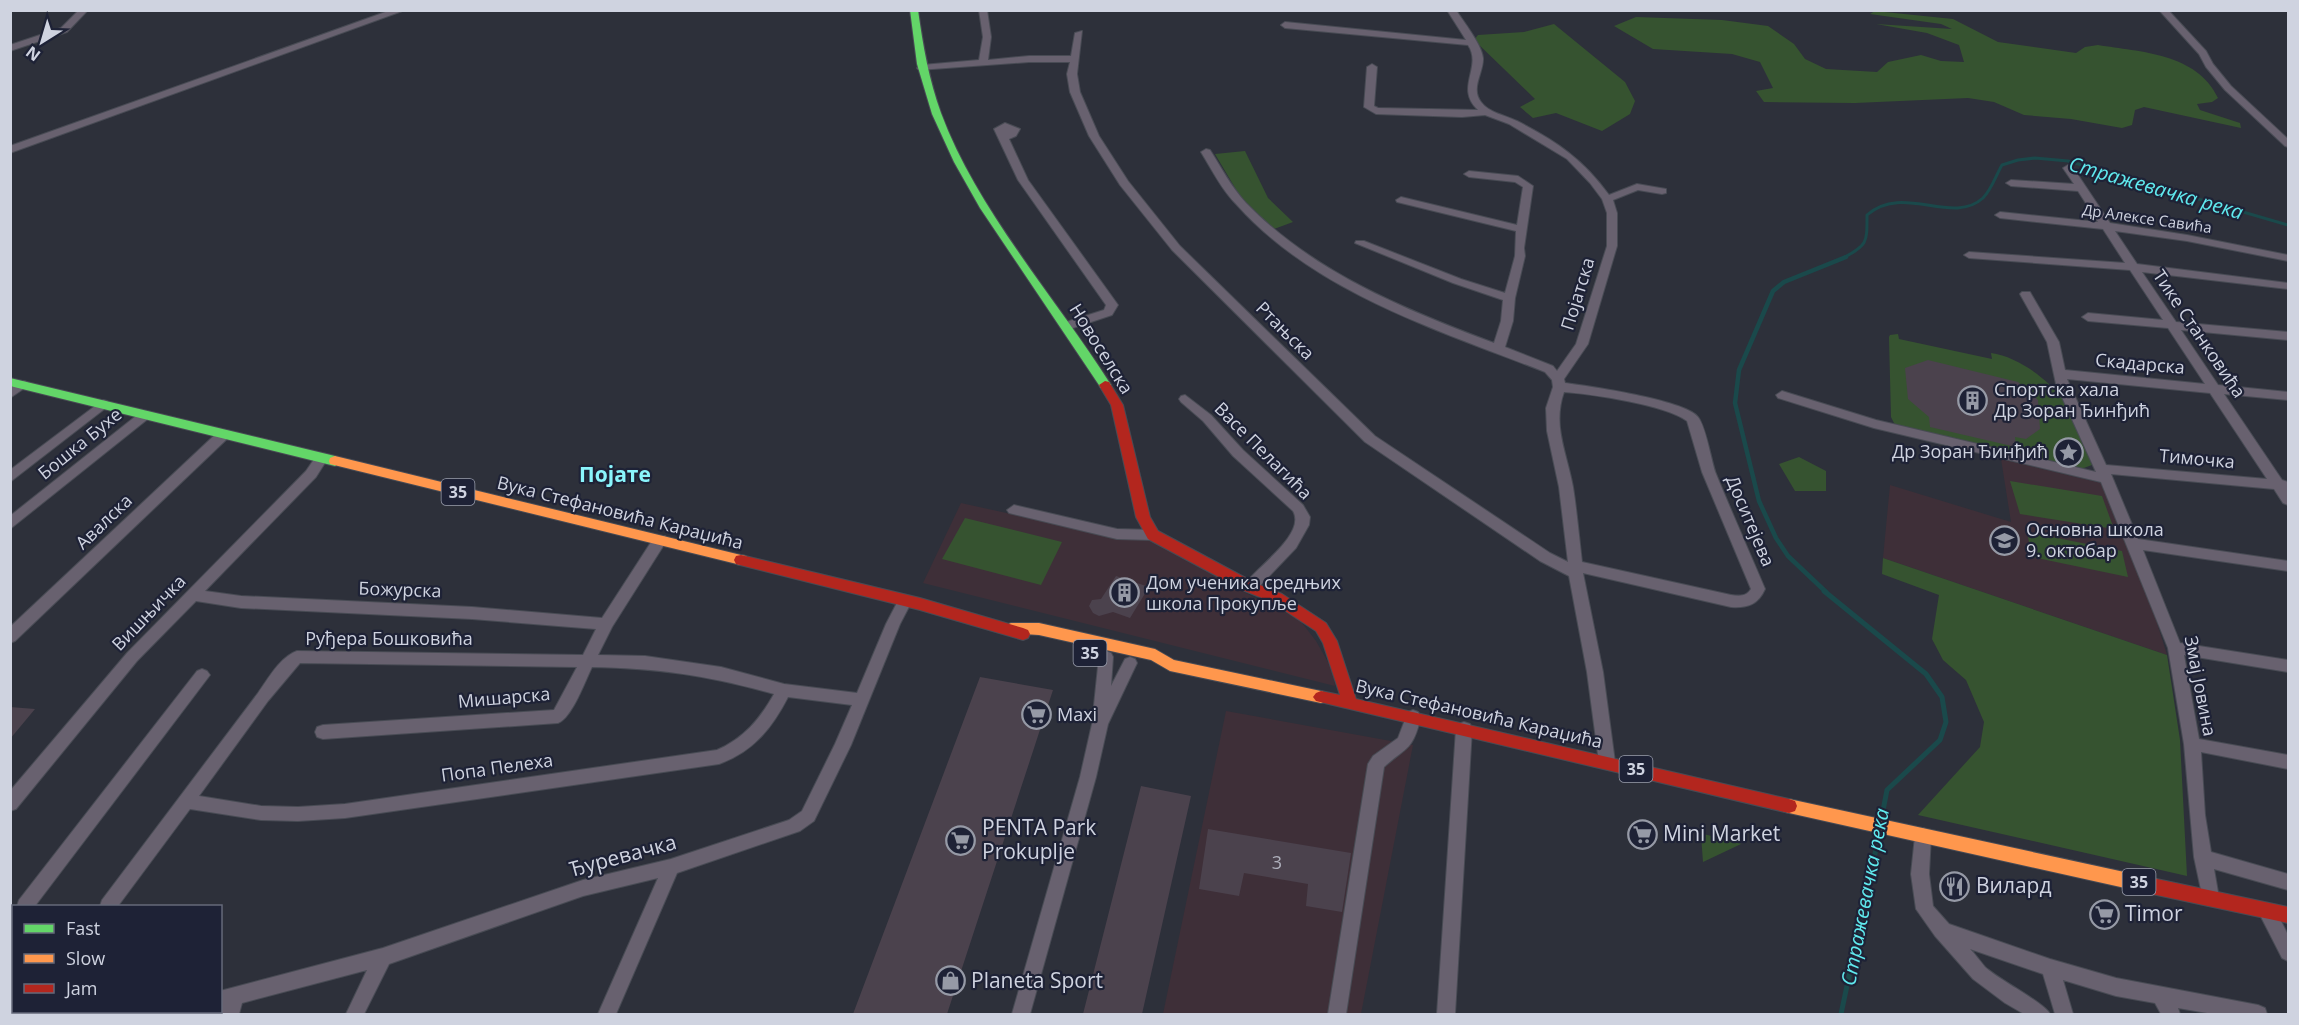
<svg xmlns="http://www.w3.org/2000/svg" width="2299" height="1025" font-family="'Open Sans',sans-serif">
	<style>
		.education { fill: #3e2f38 }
		.green { fill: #365330 }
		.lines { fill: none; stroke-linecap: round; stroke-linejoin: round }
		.stream-far2 { stroke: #1a494b; stroke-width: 3 }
		.stream-far1 { stroke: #1a494b; stroke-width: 4.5 }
		.stream { stroke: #1a494b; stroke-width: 5 }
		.building { fill: #4b424d }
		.street-casing { stroke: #484b54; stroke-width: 2 }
		.fast-casing { stroke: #484b54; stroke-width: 2 }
		.slow-casing { stroke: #484b54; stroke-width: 2 }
		.jam-casing { stroke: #484b54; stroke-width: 2 }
		.street { fill: #68616f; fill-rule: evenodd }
		.fast { fill: #63d668; fill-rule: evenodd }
		.slow { fill: #ff974d; fill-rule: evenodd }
		.jam { fill: #b3261e; fill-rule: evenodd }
		.labels { text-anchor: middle; stroke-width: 4.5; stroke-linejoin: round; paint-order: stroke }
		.far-street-label { font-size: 15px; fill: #cfd3e0; stroke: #1e2236 }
		.shield { fill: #1e2236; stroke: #9a9ead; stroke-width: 1.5 }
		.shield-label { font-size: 16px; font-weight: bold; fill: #cfd3e0 }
		.street-label { font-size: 18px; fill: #cfd3e0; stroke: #1e2236 }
		.poi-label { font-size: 18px; fill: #cfd3e0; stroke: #1e2236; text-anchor: start }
		.near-number-label { font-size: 18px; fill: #aeafbb }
		.water-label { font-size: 20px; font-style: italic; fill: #60eaef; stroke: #1e2236 }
		.quarter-label { font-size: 21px; font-weight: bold; fill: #8af5fc; stroke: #1e2236 }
		.near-poi-label { font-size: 21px; fill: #cfd3e0; stroke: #1e2236; text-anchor: start }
		.near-street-label { font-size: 21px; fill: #cfd3e0; stroke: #1e2236 }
	</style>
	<rect width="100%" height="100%" fill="#2d303a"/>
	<path class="education" d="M2001,459L2101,483L2149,597L2167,655L1883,558L1890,485L2011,522Z
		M961,503L1101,534L1148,538L1260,601L1299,619L1316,641L1333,671L1335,686L923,583Z
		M1226,711L1413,745L1361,1014H1163Z"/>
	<path class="green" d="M1875,11L1953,19L1998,42L2076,53L2085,47L2098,45C2140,52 2197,53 2218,98L2212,102L2197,104L2200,110L2240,123L2241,128L2144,107L2135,110L2132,125L2122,128L2071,119L2024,115L1994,102L1968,98L1855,103L1764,102L1756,91L1773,88L1760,62L1732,54L1653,49L1614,26L1636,17L1722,20L1768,26L1794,44L1805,59L1826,69L1877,72L1888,62L1921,55L1941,61L1964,62L1959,45L1927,33L1876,24L1952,29L1941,24L1870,14Z
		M1554,24L1625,82L1635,101L1630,114L1602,131L1556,113L1533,118L1520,107L1535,99L1474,40L1478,35L1524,32Z
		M1245,151L1268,198L1293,222L1274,229L1244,203L1215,154Z
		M1898,334L1899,339L1992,359L1991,353C2019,357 2047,379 2065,401C2079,418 2084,445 2092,465L2081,469L1899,427L1894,423L1891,417L1889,337L1890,335Z
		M1799,457L1826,471V491H1795L1779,464Z
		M2010,481L2102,496L2114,529L2020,514Z
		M965,518L1062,542L1041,585L942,559Z
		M2027,532L2122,551L2128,577L2032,557Z
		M1883,558L2167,655L2180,740L2187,876L1918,815L1980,747L1984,722L1966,680L1943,660L1932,639L1939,595L1882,574Z
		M1703,834L1738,842L1741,844L1703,862L1701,835Z"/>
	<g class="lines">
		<path class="stream-far2" d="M1843,258C1868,245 1867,242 1867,215C1903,183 1952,226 1983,198C1992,189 1996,175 2002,165L2018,160L2035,158L2068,161L2288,225"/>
		<path class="stream-far1" d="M1826,592L1788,556L1776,538L1759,501L1735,403L1739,370L1773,291L1784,282L1846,257"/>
		<path class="stream" d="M1824,591L1926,674L1942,697L1946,722L1940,740L1887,790L1881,821
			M1841,1014L1879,835"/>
	</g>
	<path class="building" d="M1928,360L2018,382L2038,400L2040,429L2026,439L2015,437L2016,447L1930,427L1929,417L1908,399L1905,368Z
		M1116,576L1149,587L1130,618L1113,612L1099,616L1093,613L1089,606L1092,600L1101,599Z
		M980,677L1053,690L947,1014H853Z
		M10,707L35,709L10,739Z
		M1141,786L1191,796L1142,1014H1083Z
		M1208,829L1351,853L1342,912L1306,906L1308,884L1244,873L1239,896L1199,889Z"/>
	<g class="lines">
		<defs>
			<path id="street" d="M79,10H88L67,32L10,51V45L61,28Z
				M391,10H405L10,153V146Z
				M979,10H987L991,37L988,60L1029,56H1071L1075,33L1082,31L1077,74L1080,92L1099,136L1128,181L1180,246L1375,436L1550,553L1568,562L1559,487L1547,431L1546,408L1553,387L1552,380L1545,372C1438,330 1316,293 1237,205C1222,190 1212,170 1201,152L1206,149L1210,150C1221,167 1231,187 1246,203C1313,272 1405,310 1494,343L1501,321L1503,300L1453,283L1355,243L1356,241H1364L1461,279L1505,293L1515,256L1516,231L1397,202L1396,200L1401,197L1517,225L1523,187L1515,182L1469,177L1464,174L1469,171L1518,176L1533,186L1524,248L1525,256L1515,298L1513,321L1505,347L1553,366L1557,371L1576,344L1607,246V213L1602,199L1590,183L1567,159L1509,124L1485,115L1462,117L1376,114L1364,107L1367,67L1372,64L1377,67L1374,106L1378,108L1478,110C1454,88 1483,67 1468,45L1285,28L1281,25L1285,22L1466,40L1447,10H1456C1463,21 1482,45 1483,58C1484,72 1470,88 1481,102C1489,113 1505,115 1517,121C1556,141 1583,159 1609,195L1637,184L1666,189V193L1662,194L1638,190L1613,200L1617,213V246L1588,344L1564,379L1565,383C1588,386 1685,400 1698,417C1706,427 1711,460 1716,474C1732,513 1749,551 1765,589C1758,605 1747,608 1731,607L1583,573L1603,672L1615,762L1613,767L1607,769L1601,767L1599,762L1587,672L1569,576L1540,561L1365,442L1172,250L1120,185L1089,136L1070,92L1067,74L1070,62H1029L919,70L917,68L922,65L979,60L983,37ZM1564,392C1592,394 1666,405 1687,421L1702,472L1751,589C1746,597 1739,596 1731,595L1582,562C1579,537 1577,512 1573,487C1567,453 1552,426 1564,392Z
				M2159,10H2168L2206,51L2213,64L2231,86L2288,139V147L2285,146L2225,90L2206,67L2199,54Z
				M1005,123L1020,129L1016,136L1009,139L1028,180L1118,305L1112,315L1067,330L1061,326L1063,323L1104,310L1106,305L1018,180L994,129Z
				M2068,165L2072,166L2110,223L2187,235L2288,255V261L2187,241L2115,231L2137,264L2288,283V289L2142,272L2176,322L2288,332V340L2181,330L2218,385L2288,392V400L2224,394L2282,480L2288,482V505L2283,503L2274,489L2111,474L2138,539L2288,561V571L2143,550L2180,643L2288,660V672L2184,655L2199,739L2288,755V769L2201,752L2205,815L2211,852L2288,874V890L2214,869L2219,898L2216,904L2210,906L2204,904L2194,857L2184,744L2168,648L2101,482L1874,428L1778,398L1776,395L1782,391L1876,420L2096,472L2056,384L2047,342L2020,294L2022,292H2030L2059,342L2065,370L2205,384L2168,328L2088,321L2082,317L2088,313L2163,320L2130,270L1969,258L1964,255L1969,252L2125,263L2103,229L2000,218L1995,215L2000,212L2098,222L2078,191L2011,186L2006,183L2011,180L2074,184L2063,168ZM2067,379L2210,393L2267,479L2106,465Z
				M23,381L27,382L29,385L10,398V388Z
				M1185,395L1211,415L1243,450L1303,505L1310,517L1309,525L1296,548L1255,591H1245L1243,587C1253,569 1307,535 1293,511L1233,456L1203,421L1181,402L1179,399L1181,396Z
				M103,400L107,401L109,404L107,407L10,482V470Z
				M145,411L149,412L151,415L149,418L10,529V516L141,412Z
				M224,430L229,431L230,434L229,437L15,641L10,643V627L219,431Z
				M322,453L328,458L316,477L205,591L241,596L472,607L602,618L655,536H665L667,540L612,627L598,655L645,656L721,667L784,684L857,693L886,624L900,597H910L912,601L900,624L851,745L814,821L800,831L677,873L616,1014H598L658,878L583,896L389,964L364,1014H346L367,970L242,1003L239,1014H221L220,991L383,948L583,880L671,859L789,820L802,811L835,744L852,705L788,697C772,728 753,752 719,764L345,818L298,821L261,820L190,809L118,906H100L102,900L258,693C268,679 280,657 297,651L583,655L596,629L472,619L241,608L196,601L137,661L16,809L10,811V791L127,653L306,471L317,455ZM300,663L577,667L554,710L323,725L317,727L315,732L317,737L323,739L558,723C572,718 585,681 592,667C658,668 710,676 774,694C760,719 744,738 717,750L345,804L298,807L261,806L199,796L268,701Z
				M1014,505L1117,529L1153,530L1158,531L1160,535L1158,539L1153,540L1117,539L1009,513L1007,510Z
				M1106,651L1111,653L1113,657L1111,686L1125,659L1130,657L1135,659L1137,663L1108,724L1096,777L1030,1014H1012L1080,777L1092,724L1099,657L1101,653Z
				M202,669L207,671L210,675L207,679L35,906H17L19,900L197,671Z
				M1413,710L1418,712L1421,717C1412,752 1407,746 1384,767L1346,1014H1328L1368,764L1373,756L1398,738L1408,712Z
				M1464,722L1470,724L1472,729L1455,1014H1437L1456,729L1458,724Z
				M1923,828L1929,831L1931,836L1929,874L1933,906L1949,924L2050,959L2116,978L2258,1005L2265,1008L2267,1014H2213L2178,1008L2180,1014H2161L2155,1003L2116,996L2063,980L2073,1014H2055L2043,974L1970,949C1975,954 1980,961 1985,967C1998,979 2046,1004 2050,1014H2024L2005,1003L1973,979L1935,936L1916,909L1911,874L1915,836L1917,831Z
				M2267,903L2273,905L2288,935V961L2282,958L2258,911L2261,905Z
				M14,914V933L10,934V915Z
				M10,937H14V954H10Z
				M163,1012H189L188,1014H162Z"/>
			<path id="fast" d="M910,10H918C923,46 929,80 941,113C977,210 1056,298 1111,385L1109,388H1101L980,208L954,162L932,114L917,64Z
				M10,378L335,456L341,461L335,466L10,386Z"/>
			<path id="slow" d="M335,456L741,555L746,556L748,560L746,564L741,565L330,464L329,461L330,458Z
				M1011,623H1039L1155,649L1174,660L1321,691L1326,693L1329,697L1326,701L1321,703L1170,671L1151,660L1039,635L1006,633L1004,629L1006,625Z
				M1789,799L2152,878L2158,880L2161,886L2158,892L2152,894L1789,813L1783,811L1781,806L1783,801Z"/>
			<path id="jam" d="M1105,381L1109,382L1123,405L1150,517L1158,531L1255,583L1282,594L1326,623L1337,641L1356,699L1789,799L1795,801L1797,806L1795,811L1789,813L1316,701L1313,697L1316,693L1321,691L1340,695L1323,643L1316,631L1272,602L1245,591L1148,539L1136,517L1111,405L1099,385Z
				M741,555L920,598L1023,628L1028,630L1030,634L1028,638L1023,640L920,610L736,564L734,560L736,556Z
				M2152,878L2288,907V923L2152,894L2146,892L2143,886L2146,880Z"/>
		</defs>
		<use href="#street" class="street-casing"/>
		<use href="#fast" class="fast-casing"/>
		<use href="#slow" class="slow-casing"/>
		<use href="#jam" class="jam-casing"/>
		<use href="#street" class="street"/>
		<use href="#fast" class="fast"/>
		<use href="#slow" class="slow"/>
		<use href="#jam" class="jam"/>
	</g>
	<defs>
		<symbol id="building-ring" viewBox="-11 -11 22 22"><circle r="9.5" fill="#1e2236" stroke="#969aa6" stroke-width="1.5"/><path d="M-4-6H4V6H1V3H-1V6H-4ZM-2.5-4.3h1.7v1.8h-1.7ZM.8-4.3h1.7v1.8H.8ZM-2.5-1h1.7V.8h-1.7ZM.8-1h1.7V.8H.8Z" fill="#969aa6"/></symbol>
		<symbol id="sight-ring" viewBox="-11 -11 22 22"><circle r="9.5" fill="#1e2236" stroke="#969aa6" stroke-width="1.5"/><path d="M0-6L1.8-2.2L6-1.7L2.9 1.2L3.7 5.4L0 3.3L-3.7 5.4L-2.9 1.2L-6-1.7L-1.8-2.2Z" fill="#969aa6"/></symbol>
		<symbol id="school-ring" viewBox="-11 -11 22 22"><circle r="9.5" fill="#1e2236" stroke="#969aa6" stroke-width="1.5"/><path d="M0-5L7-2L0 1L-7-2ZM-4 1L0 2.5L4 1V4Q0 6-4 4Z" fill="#969aa6"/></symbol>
		<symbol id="supermarket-ring" viewBox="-11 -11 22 22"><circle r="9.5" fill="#1e2236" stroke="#969aa6" stroke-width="1.5"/><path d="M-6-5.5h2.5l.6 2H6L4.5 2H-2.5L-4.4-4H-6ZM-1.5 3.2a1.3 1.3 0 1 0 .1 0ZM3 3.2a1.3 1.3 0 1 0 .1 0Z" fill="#969aa6"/></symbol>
		<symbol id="restaurant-ring" viewBox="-11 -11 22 22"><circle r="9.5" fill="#1e2236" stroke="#969aa6" stroke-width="1.5"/><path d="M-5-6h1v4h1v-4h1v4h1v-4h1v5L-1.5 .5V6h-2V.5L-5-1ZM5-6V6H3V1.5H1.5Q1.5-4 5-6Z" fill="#969aa6"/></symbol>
		<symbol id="shop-ring" viewBox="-11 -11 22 22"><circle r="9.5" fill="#1e2236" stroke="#969aa6" stroke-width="1.5"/><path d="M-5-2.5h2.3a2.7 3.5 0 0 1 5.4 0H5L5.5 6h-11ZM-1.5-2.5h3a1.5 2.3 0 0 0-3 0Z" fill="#969aa6"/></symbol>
	</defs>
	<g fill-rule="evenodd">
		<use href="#building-ring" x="1956" y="384" width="33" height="33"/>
		<use href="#sight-ring" x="2052" y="436" width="33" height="33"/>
		<use href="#school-ring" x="1988" y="524" width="33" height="33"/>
		<use href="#building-ring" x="1108" y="576" width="33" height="33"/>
		<use href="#supermarket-ring" x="1020" y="698" width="33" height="33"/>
		<use href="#supermarket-ring" x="1626" y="818" width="33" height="33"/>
		<use href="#supermarket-ring" x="944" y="824" width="33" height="33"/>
		<use href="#restaurant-ring" x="1938" y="870" width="33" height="33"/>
		<use href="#supermarket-ring" x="2088" y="898" width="33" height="33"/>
		<use href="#shop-ring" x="934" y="964" width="33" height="33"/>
	</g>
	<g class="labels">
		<g class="far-street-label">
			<text transform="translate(2147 219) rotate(8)" y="5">Др Алексе Савића</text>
		</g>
		<g class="shield">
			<rect x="441.5" y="479" width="33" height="26" rx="4.5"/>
			<rect x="1073.5" y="640" width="33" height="26" rx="4.5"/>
			<rect x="1619.5" y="756" width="33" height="26" rx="4.5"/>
			<rect x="2122.5" y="869" width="33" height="26" rx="4.5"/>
		</g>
		<g class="shield-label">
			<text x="458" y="498">35</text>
			<text x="1090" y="659">35</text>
			<text x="1636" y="775">35</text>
			<text x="2139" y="888">35</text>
		</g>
		<g class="street-label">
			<text transform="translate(1578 294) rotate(-73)" y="6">Појатска</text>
			<text transform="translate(1285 331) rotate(45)" y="6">Ртањска</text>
			<text transform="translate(2199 334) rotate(56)" y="6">Тике Станковића</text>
			<text transform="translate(1101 349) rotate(58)" y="6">Новоселска</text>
			<text transform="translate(2140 364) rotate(5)" y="6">Скадарска</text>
			<text transform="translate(80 444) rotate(-39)" y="6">Бошка Бухе</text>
			<text transform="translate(1263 451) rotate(45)" y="6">Васе Пелагића</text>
			<text transform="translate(2197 459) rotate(5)" y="6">Тимочка</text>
			<text transform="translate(620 513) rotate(14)" y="6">Вука Стефановића Караџића</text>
			<text transform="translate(1750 521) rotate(67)" y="6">Доситејева</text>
			<text transform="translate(104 522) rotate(-44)" y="6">Авалска</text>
			<text transform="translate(400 590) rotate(2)" y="6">Божурска</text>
			<text transform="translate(149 613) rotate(-46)" y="6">Вишњичка</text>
			<text x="389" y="645">Руђера Бошковића</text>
			<text transform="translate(2200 686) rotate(79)" y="6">Змај Јовина</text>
			<text transform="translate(504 698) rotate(-5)" y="6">Мишарска</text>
			<text transform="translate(1479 714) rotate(13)" y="6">Вука Стефановића Караџића</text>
			<text transform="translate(497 768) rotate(-8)" y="6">Попа Пелеха</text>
		</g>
		<g class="poi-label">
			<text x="1994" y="396">Спортска хала<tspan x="1994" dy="21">Др Зоран Ђинђић</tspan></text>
			<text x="2048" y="458" text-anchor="end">Др Зоран Ђинђић</text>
			<text x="2026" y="536">Основна школа<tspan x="2026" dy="21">9. октобар</tspan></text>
			<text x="1146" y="589">Дом ученика средњих<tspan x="1146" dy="21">школа Прокупље</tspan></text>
			<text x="1057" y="721">Maxi</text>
		</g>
		<g class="near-number-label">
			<text x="1277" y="869">3</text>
		</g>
		<g class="water-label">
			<text transform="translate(2156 188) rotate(16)" y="7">Стражевачка река</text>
			<text transform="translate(1865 897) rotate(-79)" y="7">Стражевачка река</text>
		</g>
		<g class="quarter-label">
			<text x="615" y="482">Појате</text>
		</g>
		<g class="near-poi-label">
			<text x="982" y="835">PENTA Park<tspan x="982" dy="24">Prokuplje</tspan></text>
			<text x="1663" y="841">Mini Market</text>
			<text x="1976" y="893">Вилард</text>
			<text x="2125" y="921">Timor</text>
			<text x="971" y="988">Planeta Sport</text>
		</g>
		<g class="near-street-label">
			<text transform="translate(623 856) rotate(-15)" y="7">Ђуревачка</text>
		</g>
	</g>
	<rect width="2299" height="1025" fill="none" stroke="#cfd3e0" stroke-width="24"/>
	<rect x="12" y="905" width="210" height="108" fill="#1e2236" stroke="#65697a" stroke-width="1.5"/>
	<rect x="24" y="924" width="30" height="9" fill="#63d668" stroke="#65697a" stroke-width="1.5"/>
	<text x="66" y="935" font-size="18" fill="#cfd3e0">Fast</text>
	<rect x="24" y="954" width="30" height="9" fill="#ff974d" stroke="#65697a" stroke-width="1.5"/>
	<text x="66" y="965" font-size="18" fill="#cfd3e0">Slow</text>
	<rect x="24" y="984" width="30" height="9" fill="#b3261e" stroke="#65697a" stroke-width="1.5"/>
	<text x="66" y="995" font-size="18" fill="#cfd3e0">Jam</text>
	<g transform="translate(42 42) rotate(217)" stroke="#1e2236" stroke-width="4.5" paint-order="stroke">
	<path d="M0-4.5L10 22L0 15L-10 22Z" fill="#cfd3e0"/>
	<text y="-9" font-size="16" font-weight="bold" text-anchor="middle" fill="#cfd3e0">N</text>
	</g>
</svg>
